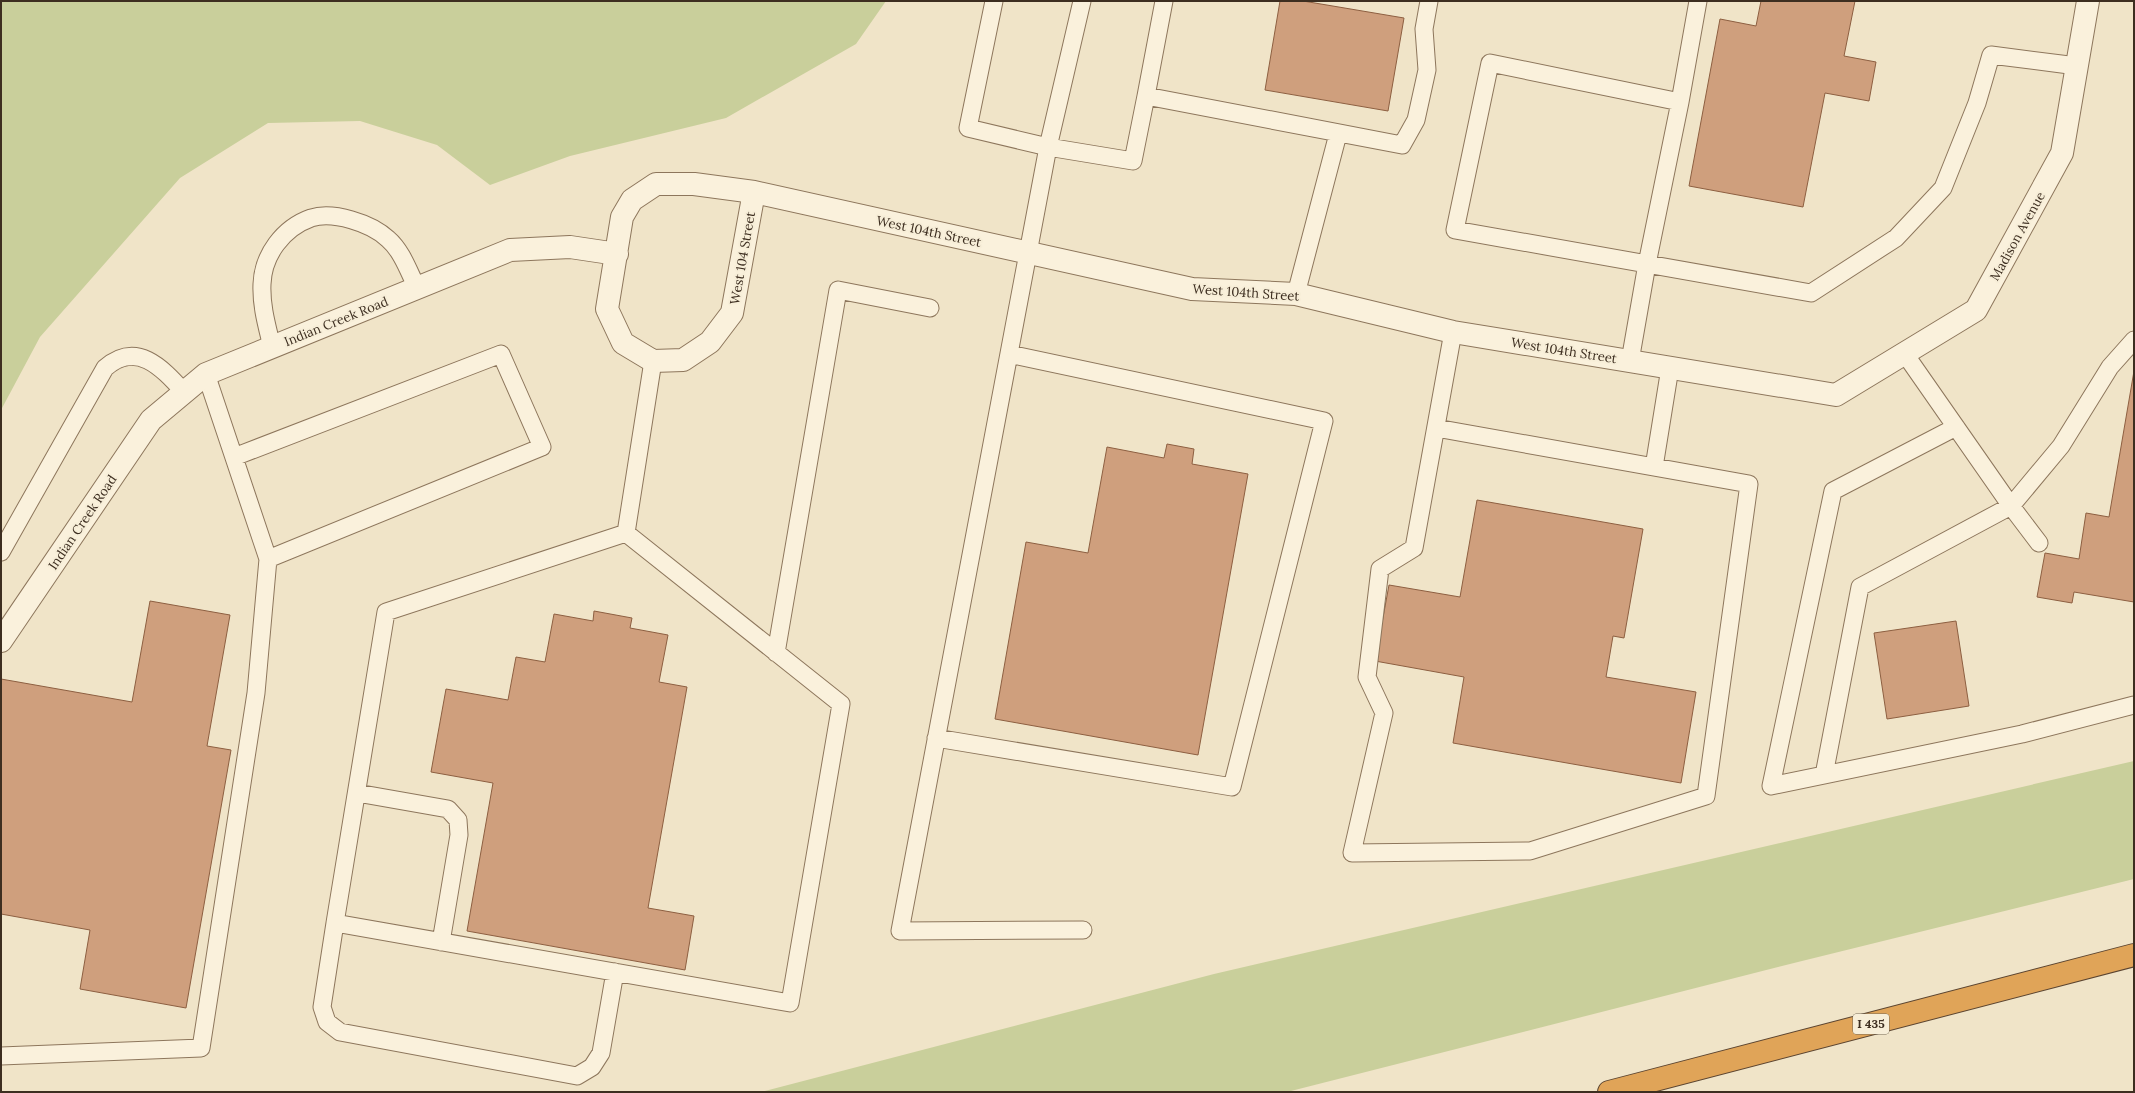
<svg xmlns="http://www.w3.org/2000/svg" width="2135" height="1093" font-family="Lora,serif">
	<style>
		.green { fill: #c9cf9b }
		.building { fill: #cf9f7d; stroke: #8d5f41 }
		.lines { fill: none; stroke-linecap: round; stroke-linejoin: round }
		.service-casing { stroke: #8d765c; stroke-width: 19 }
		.minor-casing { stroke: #8d765c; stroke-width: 24 }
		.motorway-casing { stroke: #5b4430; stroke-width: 24 }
		.service { stroke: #faf1dc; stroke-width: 17 }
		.minor { stroke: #faf1dc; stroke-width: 22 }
		.motorway { stroke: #e0a458; stroke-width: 22 }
		.labels { text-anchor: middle; stroke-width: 4; stroke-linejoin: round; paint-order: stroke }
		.shield { fill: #f7eed8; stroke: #756857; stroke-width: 1 }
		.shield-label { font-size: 12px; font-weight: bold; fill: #3d2e20 }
		.street-label { font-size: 13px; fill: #3d2e20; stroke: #f7eed8 }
	</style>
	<rect width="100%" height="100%" fill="#f0e4c8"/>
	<path class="green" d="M1,1H886L856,44L726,118L570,156L490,185L437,145L360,121L268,123L180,178L40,337L1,410Z
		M2134,761V879L1802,961L1287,1092H761L1214,974Z"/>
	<path class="building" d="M1280,1H1303L1404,18L1388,111L1265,90Z
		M1761,1H1855L1844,56L1876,62L1869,101L1825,93L1803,207L1689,186L1720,19L1756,26Z
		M2134,371V602L2074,592L2072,603L2037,597L2045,553L2079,559L2086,513L2109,517Z
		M1167,444L1194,449L1192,464L1248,474L1198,755L995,719L1026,542L1088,553L1107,447L1164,458Z
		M1477,500L1643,529L1624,638L1613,636L1606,677L1696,692L1681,783L1453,743L1464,677L1375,661L1389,585L1460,597Z
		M150,601L230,615L207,746L231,750L186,1008L80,989L90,930L1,914V679L132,702Z
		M594,611L632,618L630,628L668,635L659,682L687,687L648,908L694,916L685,970L467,931L493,783L431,772L446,689L508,700L516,657L545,662L554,614L593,621Z
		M1956,621L1969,706L1887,719L1874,633Z"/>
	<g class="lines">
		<defs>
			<path id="service" d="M994,1L968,128L1048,147L1133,161L1146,96
				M1082,1L1048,147L900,931L1083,930
				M1164,1L1146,96L1402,145L1416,120L1427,70L1424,29L1429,1
				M1698,1L1680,102L1490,63L1455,230L1811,293L1896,238L1943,188L1977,103L1991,55L2077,66
				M1296,294L1338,134
				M272,347C267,326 261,306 262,284C263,255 283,228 311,218C333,211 371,223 388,239C402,251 409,272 417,288
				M1905,354L2011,506L2039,543
				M1630,361L1647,264L1680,102
				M1956,427L1833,491L1771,786L2022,734L2134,705
				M1436,428L1749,484L1706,796L1530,851L1352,853L1384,713L1367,677L1380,569L1414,548L1453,332
				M234,457L501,354L542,447L268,559
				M1654,467L1670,368
				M626,533L386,612L335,923L790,1003L841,704L626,533L653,361
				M1,552L105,368C137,340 162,368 184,392
				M776,653L838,290L930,308
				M936,738L1232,787L1324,421L1009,354
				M1824,775L1860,587L2011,506L2061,446L2110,367L2134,340
				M357,793L448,809L458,820L459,835L441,942
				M335,923L322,1007L327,1022L340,1032L577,1076L592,1067L601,1053L615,972
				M1,1056L201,1048L256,693L268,559L206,374"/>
			<path id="minor" d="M754,192L732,313L710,342L683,360L653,361L623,343L607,309L622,217L632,200L656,184H694L754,192L1192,289L1296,294L1453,332L1836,395L1976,310L2062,153L2088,1
				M1,641L151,420L206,374L510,250L570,247L617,254"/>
			<path id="motorway" d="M1609,1092L2134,955"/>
		</defs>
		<use href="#service" class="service-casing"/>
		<use href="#minor" class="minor-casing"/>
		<use href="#motorway" class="motorway-casing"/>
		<use href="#service" class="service"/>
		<use href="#minor" class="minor"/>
		<use href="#motorway" class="motorway"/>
	</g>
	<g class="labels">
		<rect class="shield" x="1853" y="1014" width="36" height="20" rx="3"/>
		<g class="shield-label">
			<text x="1871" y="1028">I 435</text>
		</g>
		<g class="street-label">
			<text transform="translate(929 231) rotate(12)" y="5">West 104th Street</text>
			<text transform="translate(2017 236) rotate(-61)" y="5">Madison Avenue</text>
			<text transform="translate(742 258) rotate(-80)" y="5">West 104 Street</text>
			<text transform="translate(1246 292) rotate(4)" y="5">West 104th Street</text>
			<text transform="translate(336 321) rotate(-22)" y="5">Indian Creek Road</text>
			<text transform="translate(1564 350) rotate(9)" y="5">West 104th Street</text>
			<text transform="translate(82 522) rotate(-56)" y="5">Indian Creek Road</text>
		</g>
	</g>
	<rect width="2135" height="1093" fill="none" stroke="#3d2e20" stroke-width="4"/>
</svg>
